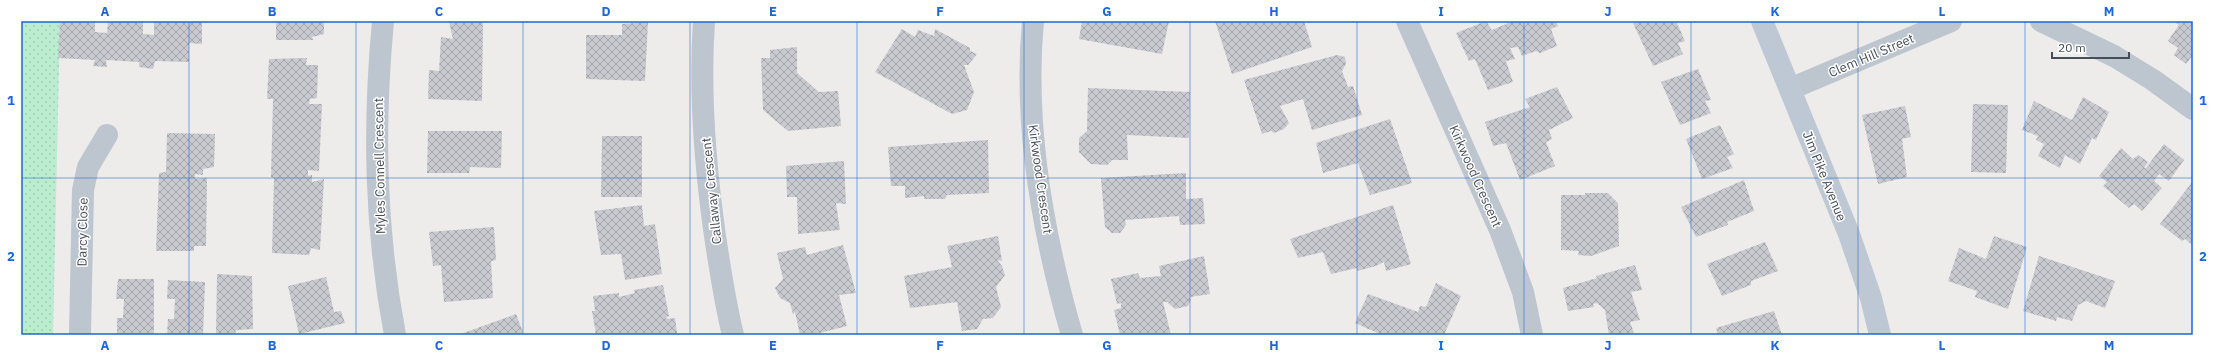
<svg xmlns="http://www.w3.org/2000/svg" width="2214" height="356" font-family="'IBM Plex Sans',sans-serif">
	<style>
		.grass { fill: url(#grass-dots) }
		.building { fill: url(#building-cross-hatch) }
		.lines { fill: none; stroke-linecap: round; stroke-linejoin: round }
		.street { stroke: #bdc5ce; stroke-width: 22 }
		.secondary { stroke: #bec8d5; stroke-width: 22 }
		.grid { fill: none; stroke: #1e65d6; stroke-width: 1; stroke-opacity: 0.55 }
		.labels { text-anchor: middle; stroke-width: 3; stroke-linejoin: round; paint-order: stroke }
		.street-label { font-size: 13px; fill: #454e58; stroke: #fff }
		.neatline { fill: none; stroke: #1e65d6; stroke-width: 1.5 }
		.grid-label { font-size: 13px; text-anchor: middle; font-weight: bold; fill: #1e65d6 }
	</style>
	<defs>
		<pattern id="grass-dots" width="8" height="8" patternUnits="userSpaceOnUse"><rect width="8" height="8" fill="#baecd0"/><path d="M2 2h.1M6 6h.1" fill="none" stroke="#a1ccb5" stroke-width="1.8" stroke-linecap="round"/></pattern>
		<pattern id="building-cross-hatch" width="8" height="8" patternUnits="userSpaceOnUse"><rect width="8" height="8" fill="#c8cad0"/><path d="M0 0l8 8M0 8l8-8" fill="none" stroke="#a4a6ac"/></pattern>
	</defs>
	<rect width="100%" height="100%" fill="#eeebeb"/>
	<path class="grass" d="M21,21H60L53,335H21Z"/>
	<path class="building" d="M60,21H95V32L107,33L108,21H143V34L154,35V21H202V44L189,43V62L155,61L153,69L139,67V62L106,60L107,67L93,66L95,60L58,58Z
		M276,21H324V34L312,37L313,40H276Z
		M1082,21H1169L1162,54L1079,39Z
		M1215,21H1304L1312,47L1232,74Z
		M1486,21L1492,30L1513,21H1556L1558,26L1551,29L1557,46L1540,53L1536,51L1522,56L1518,47L1510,48L1515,59L1506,61L1513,82L1488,90L1475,59L1469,61L1456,33Z
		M1639,21H1676L1685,41L1678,43L1683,54L1653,66L1633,23Z
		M2173,21H2193V55L2186,64L2174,55L2178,48L2168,41L2179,25Z
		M449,22H483L482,101L428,99L429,70L439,71L441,37L453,39Z
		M648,22L645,81L586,79V35H622V24Z
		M902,29L915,37L918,30L934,36L935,29L970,48V51L977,54L968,65H964L974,92L967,110L952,114L875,72Z
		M797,47V73L819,92L838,91L841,126L788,131L763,110L761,58H770V50Z
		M1337,55L1345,57L1346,64L1342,71L1348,87L1353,86L1362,115L1312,130L1303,99L1280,106L1289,123L1284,129L1274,133L1271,131L1262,134L1244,80Z
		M307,58L306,65H318L317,98L310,99L309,104H322L319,171L308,170V176L312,175V182L324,179L320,250L311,248L309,255L272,253L274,178L271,177L273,99H267L269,59Z
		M1698,69L1711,100L1705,101L1711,113L1680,125L1661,82Z
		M1557,87L1573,118L1549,130L1552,139L1546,142L1555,166L1520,180L1506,143L1493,146L1485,122L1530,107L1525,99Z
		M1088,88L1190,92L1189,138L1127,135L1128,160H1112L1107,165L1091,164L1079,152V138L1087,131Z
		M2083,97L2109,112L2096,140L2092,138L2080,164L2065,155L2060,168L2038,156L2044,144L2036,140L2038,136L2022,130L2034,101L2072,120Z
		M1973,104L2008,105L2006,173L1971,172Z
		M1905,106L1911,137L1902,139L1907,177L1878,184L1862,115Z
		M1390,119L1412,183L1370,195L1358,163L1323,173L1316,143Z
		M1720,125L1734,154L1727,157L1733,168L1702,179L1686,139Z
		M428,131H502L501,168L470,167L469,173H427Z
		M167,133L215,134L214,167L203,169V175L195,174V179L207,178L206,246H194V251H156L159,173L166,172Z
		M602,136H642V197H601Z
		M988,140L989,193L947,195L945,199H924V196L905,198V186H891L888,147Z
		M2164,144L2184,160L2169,181L2159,174L2154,181L2162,188L2142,211L2134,204L2129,208L2103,186L2107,182L2099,176L2121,148L2133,159L2138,155L2148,162L2144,168H2146Z
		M844,161L846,204L836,203L840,230L798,234L797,197H787L786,166Z
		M1186,173V199L1203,198L1205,224L1180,225L1179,216L1125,220L1126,225L1120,233H1112L1105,227L1101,178Z
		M1744,180L1754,211L1727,222L1728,225L1696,237L1681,207Z
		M2193,181V246L2185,239L2182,241L2160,224Z
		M1585,193H1608L1618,203L1619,246L1591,256L1578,255L1579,251L1561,250V195H1585Z
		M642,205L644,226L655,224L662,274L625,280L621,254L601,255L594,211Z
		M1393,205L1411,264L1386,271L1384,262L1376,266L1357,271V268L1331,274L1323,252L1298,258L1290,239Z
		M494,227L496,260L491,261L493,298L444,302L441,265L433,266L429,232Z
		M998,236L1002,261L997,260L1002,266L1005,275L996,287L1001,307L993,318L983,319L977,329L962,331L957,302L910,308L904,276L952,267L947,246Z
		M1994,236L2027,247L2008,309L1975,297L1977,291L1948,281L1959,248L1986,259Z
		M1765,242L1778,271L1751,281V285L1722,296L1707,264Z
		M843,245L856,293L839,295L847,326L812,335H800L795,312L793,314L790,303L780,298L775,288L783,279L777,253L805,247L807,255Z
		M1204,256L1210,294L1190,297L1191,300L1188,306L1175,309L1167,302H1163L1171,335H1120L1114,310L1121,308V303L1117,304L1111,279L1138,273L1140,278L1161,276L1159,266Z
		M2039,256L2115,281L2105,308L2086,301L2078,305L2072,321L2057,317L2056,321L2023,311Z
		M1635,265L1642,290L1631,292L1640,320L1630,322L1634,333L1609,335L1605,310L1597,303L1593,304L1594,307L1568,311L1563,288L1597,278L1596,276Z
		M217,274L252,276L253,329L236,330L235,335H216Z
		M326,277L334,312L341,311L345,323L299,334L288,286Z
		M118,279H154V334L117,335V318H123L124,299H116Z
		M168,280L205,282L203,335H167L168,319H174L175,299H167Z
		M1436,283L1461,296L1444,335H1382L1355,323L1368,294L1418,312L1420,306L1426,307Z
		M663,285L669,316L666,317L667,319L675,318L677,333L674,335H596L592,311H595L593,296L619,293V297L635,293L634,290Z
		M1774,311L1782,335H1718L1716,328Z
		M516,314L524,335H458Z"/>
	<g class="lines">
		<path class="street" d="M383,21C373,128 375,229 395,335
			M704,21C699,93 705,165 715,236C720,269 725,303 733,335
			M1033,21C1023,126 1043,235 1072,335
			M1407,21L1500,230L1523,292L1532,335
			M2041,21L2114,56L2153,80L2193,109
			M1790,89L1951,21
			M80,335L83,190L88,167L107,135"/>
		<path class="secondary" d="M1762,21L1849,234L1871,298L1880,335"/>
	</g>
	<path class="grid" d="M189,21V335M356,21V335M523,21V335M690,21V335M857,21V335M1024,21V335M1190,21V335M1357,21V335M1524,21V335M1691,21V335M1858,21V335M2025,21V335M21,178H2193"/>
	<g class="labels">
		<g class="street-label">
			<text transform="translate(1871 55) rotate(-23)" y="5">Clem Hill Street</text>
			<text transform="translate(379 166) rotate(-91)" y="5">Myles Connell Crescent</text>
			<text transform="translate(1476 176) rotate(66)" y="5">Kirkwood Crescent</text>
			<text transform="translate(1825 176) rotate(68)" y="5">Jim Pike Avenue</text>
			<text transform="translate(1041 179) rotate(82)" y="5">Kirkwood Crescent</text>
			<text transform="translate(711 191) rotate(-96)" y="5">Callaway Crescent</text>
			<text transform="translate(82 232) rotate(-89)" y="5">Darcy Close</text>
		</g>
	</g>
	<rect width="2214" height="356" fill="none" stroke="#ffffff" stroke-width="44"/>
	<path d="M2052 52v6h77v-6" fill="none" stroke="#454e58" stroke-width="2"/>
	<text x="2058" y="52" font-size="12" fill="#454e58" stroke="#ffffff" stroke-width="3" paint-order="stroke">20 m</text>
	<rect x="22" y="22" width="2170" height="312" class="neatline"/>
	<g class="grid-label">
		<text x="105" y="16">A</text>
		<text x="272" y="16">B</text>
		<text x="439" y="16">C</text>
		<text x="606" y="16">D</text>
		<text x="773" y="16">E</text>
		<text x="940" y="16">F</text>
		<text x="1107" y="16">G</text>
		<text x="1274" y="16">H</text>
		<text x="1441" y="16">I</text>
		<text x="1608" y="16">J</text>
		<text x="1775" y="16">K</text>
		<text x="1942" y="16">L</text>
		<text x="2109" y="16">M</text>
		<text x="11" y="105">1</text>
		<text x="2203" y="105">1</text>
		<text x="11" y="261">2</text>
		<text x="2203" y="261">2</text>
		<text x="105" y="350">A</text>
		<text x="272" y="350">B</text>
		<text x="439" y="350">C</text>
		<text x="606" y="350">D</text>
		<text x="773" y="350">E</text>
		<text x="940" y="350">F</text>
		<text x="1107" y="350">G</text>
		<text x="1274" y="350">H</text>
		<text x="1441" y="350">I</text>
		<text x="1608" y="350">J</text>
		<text x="1775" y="350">K</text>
		<text x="1942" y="350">L</text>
		<text x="2109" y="350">M</text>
	</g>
</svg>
